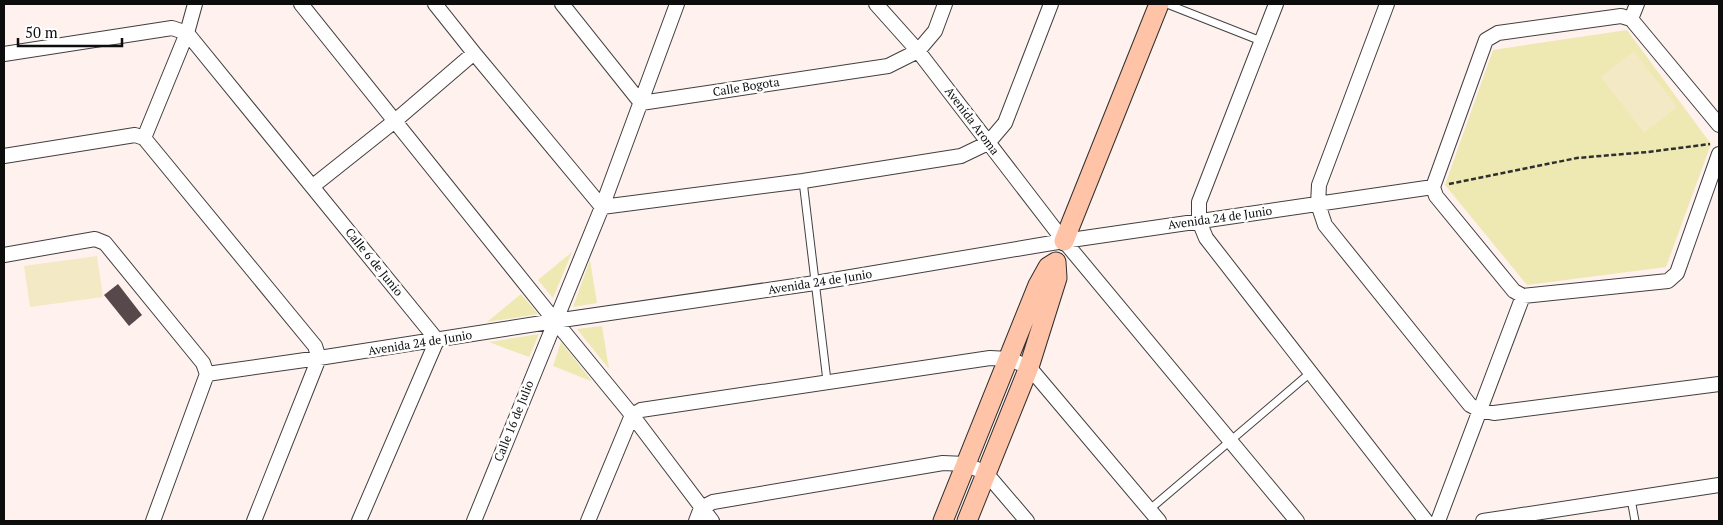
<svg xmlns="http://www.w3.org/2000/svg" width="1723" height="525" font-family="'PT Serif',serif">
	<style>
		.green { fill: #eee8b2 }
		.pitch { fill: #f4e9c5 }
		.building { fill: #57484b }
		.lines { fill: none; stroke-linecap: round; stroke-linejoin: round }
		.lane-casing { stroke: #404040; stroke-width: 9 }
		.street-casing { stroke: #404040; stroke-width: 16 }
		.secondary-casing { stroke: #2f2f2f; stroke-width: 21 }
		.path { stroke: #2f2f2f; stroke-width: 2.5; stroke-dasharray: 5 2.5; stroke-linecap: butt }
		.lane { stroke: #fff; stroke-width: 7 }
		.street { stroke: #fff; stroke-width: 14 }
		.secondary { stroke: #ffc3a8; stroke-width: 19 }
		.labels { text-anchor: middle; stroke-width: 5; stroke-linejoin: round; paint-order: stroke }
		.street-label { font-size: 12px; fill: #0d0d0d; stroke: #fff }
	</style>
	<rect width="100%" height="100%" fill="#fff1ed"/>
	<path class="green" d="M1627,30L1711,144L1666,267L1527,285L1445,185L1493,50Z
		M572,252L553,298L538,280Z
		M590,260L597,303L573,307Z
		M521,294L538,314L487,322Z
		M602,326L609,369L577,329Z
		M539,334L529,357L489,342Z
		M561,342L591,380V381L553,366Z"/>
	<path class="pitch" d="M1634,51L1677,107L1644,133L1601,77Z
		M97,256L103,297L30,307L24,266Z"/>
	<path class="building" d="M118,284L142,315L129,326L104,295Z"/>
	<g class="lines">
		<defs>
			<path id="lane" d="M1167,4L1261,41
				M803,181L827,381
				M1631,499L1635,521
				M1149,510L1310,373"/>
			<path id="street" d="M301,4L555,321L632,415L712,521
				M435,4L474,53L602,207L803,181L961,156L988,143L1005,123L1051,4
				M562,4L641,103L888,66L918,51L935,31L945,4
				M876,4L918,51L1064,241L1297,521
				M1276,4L1199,202V221L1206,238L1426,521
				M1387,4L1319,185L1318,204L1325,225L1470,405L1479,410L1494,413L1719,384
				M1631,19L1637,4
				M187,33L437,340L359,521
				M4,54L172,28L187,33
				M1719,125L1631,19L1621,16L1498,33L1486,40L1433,187L1436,196L1514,291L1523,296L1668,281L1677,273L1719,154
				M144,138L187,33L195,4
				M4,156L135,135L144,138L315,346L319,358L254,521
				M313,186L396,120L474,53
				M4,255L95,239L105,243L203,363L207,374L153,521
				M207,374L319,358L555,321L815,283L1064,241L1433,187
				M474,521L602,207L677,4
				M588,521L632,415L641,410L990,358L1009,359L1029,367L1159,521
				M696,521L701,508L713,502L943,463L965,464L986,473L1027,521
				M1438,521L1523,296
				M1483,521L1719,485"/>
			<path id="secondary" d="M1064,241L1159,4
				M943,521L1038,285L1048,267L1056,262L1057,278L1029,367L967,521"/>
		</defs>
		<use href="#lane" class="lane-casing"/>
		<use href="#street" class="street-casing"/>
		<use href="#secondary" class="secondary-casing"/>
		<path class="path" d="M1449,184L1577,158L1648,152L1710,144"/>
		<use href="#lane" class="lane"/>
		<use href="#street" class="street"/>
		<use href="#secondary" class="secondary"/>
	</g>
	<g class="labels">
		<g class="street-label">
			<text transform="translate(746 87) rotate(-9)" y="4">Calle Bogota</text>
			<text transform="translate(972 121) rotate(53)" y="4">Avenida Aroma</text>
			<text transform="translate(1220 218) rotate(-8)" y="4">Avenida 24 de Junio</text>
			<text transform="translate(374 262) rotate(51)" y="4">Calle 6 de Junio</text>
			<text transform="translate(820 282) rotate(-9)" y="4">Avenida 24 de Junio</text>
			<text transform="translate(420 343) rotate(-9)" y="4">Avenida 24 de Junio</text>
			<text transform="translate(514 421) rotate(-68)" y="4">Calle 16 de Julio</text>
		</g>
	</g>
	<rect width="1723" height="525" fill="none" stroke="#0d0d0d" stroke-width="10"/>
	<path d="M18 38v8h104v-8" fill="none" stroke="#0d0d0d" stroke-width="2.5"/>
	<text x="25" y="38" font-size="15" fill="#0d0d0d" stroke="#ffffff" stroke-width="4" paint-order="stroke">50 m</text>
</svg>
